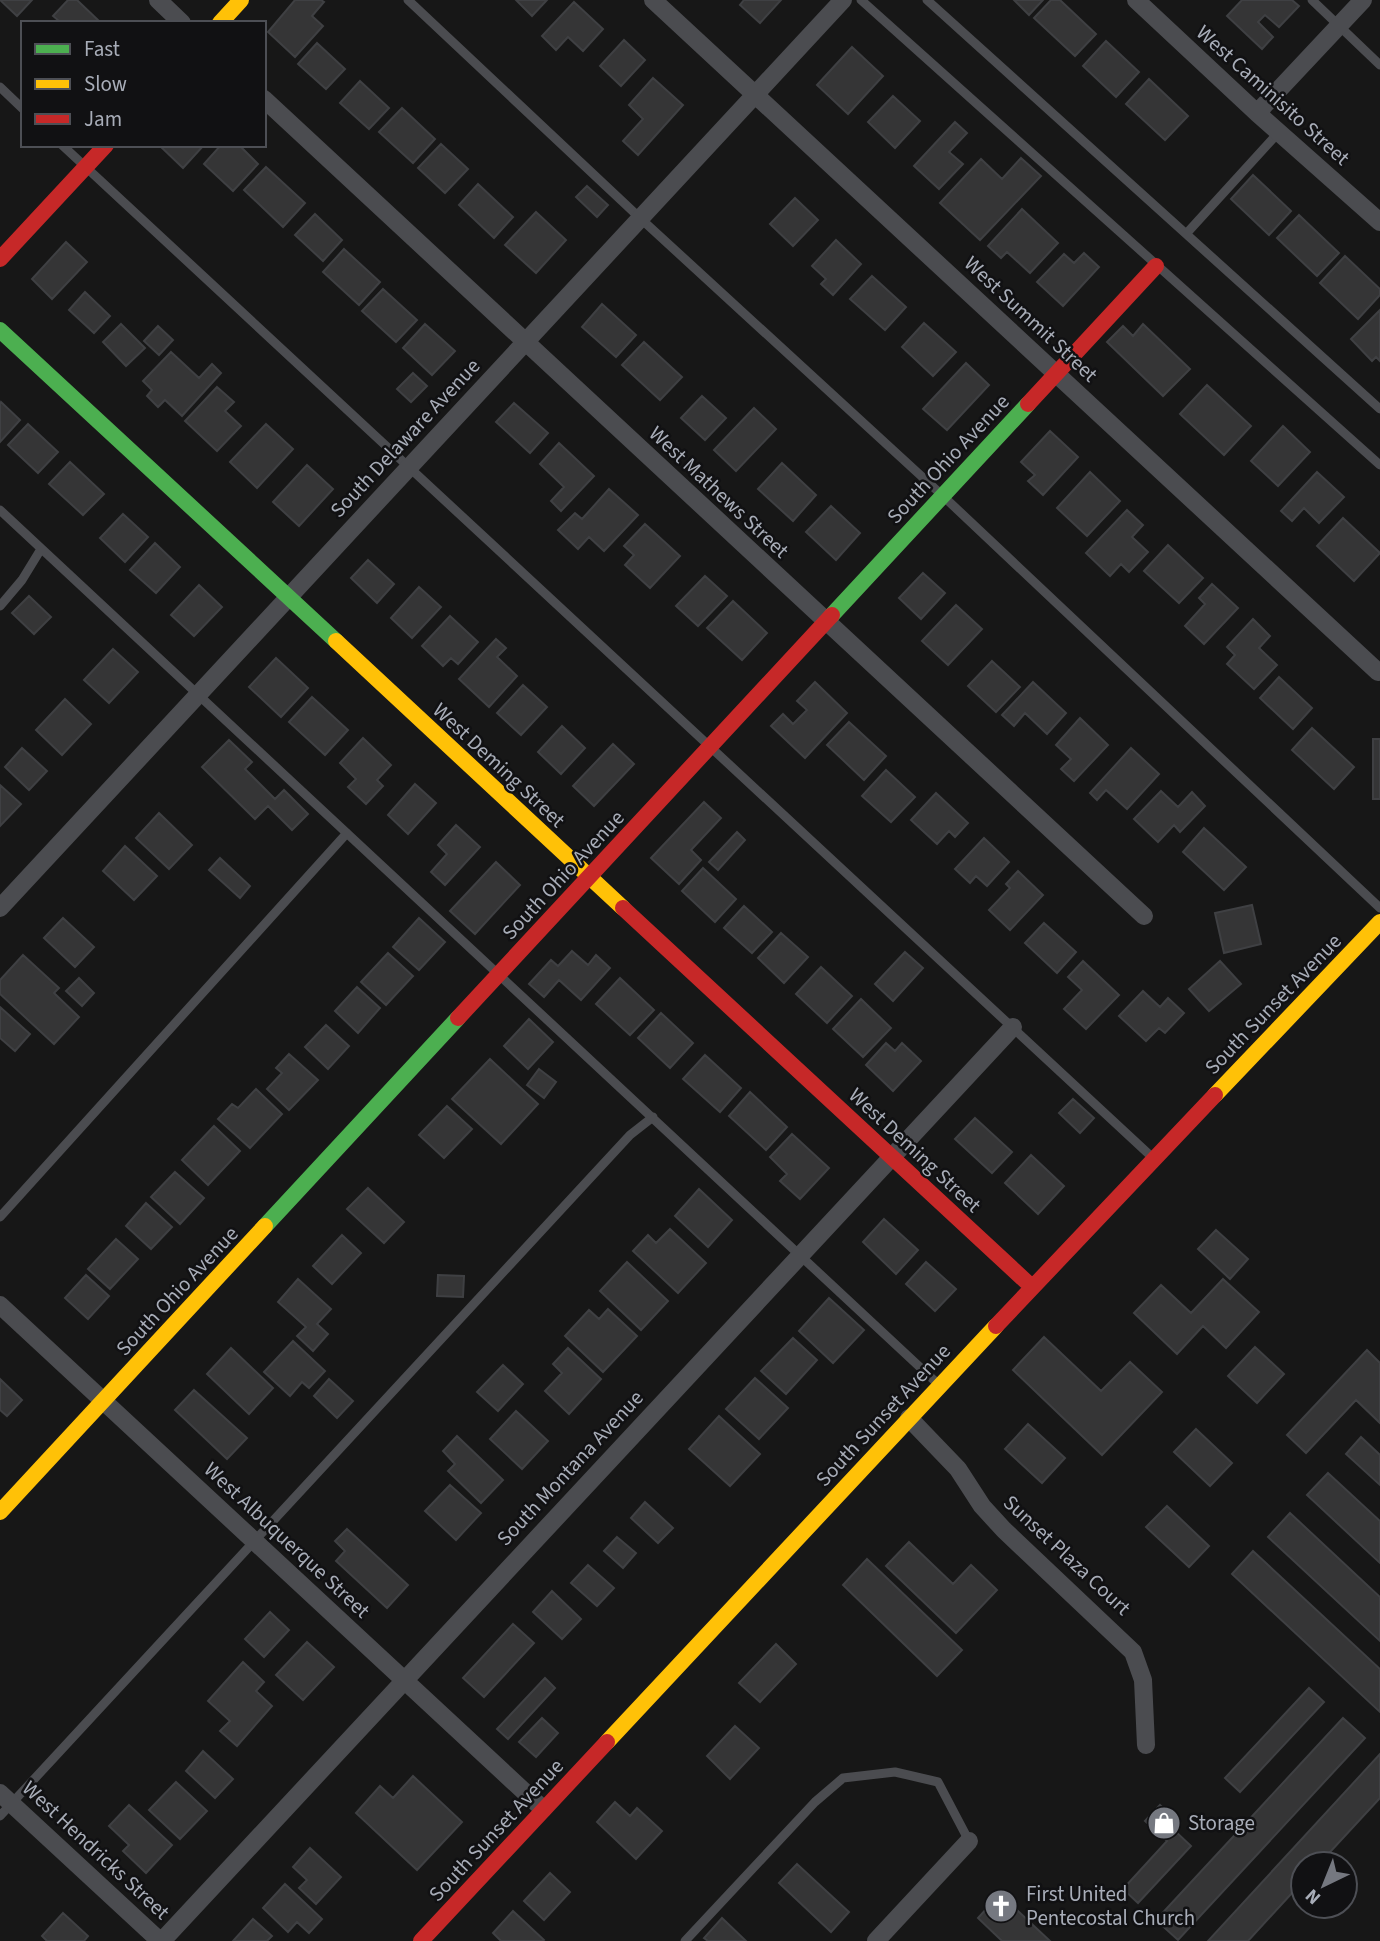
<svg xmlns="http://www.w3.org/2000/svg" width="1380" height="1941" font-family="'Source Sans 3',sans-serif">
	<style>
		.building { fill: #353536; stroke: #3f4043; stroke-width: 2 }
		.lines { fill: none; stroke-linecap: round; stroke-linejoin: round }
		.lane { stroke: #4b4c50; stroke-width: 9 }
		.street { stroke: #4b4c50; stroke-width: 18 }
		.fast { stroke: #4caf50; stroke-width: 16 }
		.slow { stroke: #ffc107; stroke-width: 16 }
		.jam { stroke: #c62828; stroke-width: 16 }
		.labels { text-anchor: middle; stroke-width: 5; stroke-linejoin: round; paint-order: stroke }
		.street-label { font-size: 21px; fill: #a8adb8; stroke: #111113 }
		.poi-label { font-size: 21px; fill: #a8adb8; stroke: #111113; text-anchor: start }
	</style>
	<rect width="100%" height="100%" fill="#171717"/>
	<path class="building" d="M0,0H32L17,16Z
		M68,0H77L99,21L97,23H58L59,21L53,16Z
		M295,0H321L324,2L312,16L323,26L295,57L268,32Z
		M516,0H547L532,16Z
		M744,0H781L760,23L740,5Z
		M1014,0H1043L1029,15Z
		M1051,0H1060L1096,34L1075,56L1034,18Z
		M1242,0H1292L1299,6L1279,27L1265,15L1258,22L1273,37L1262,49L1227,16Z
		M574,2L603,29L583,51L568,37L556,50L542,36Z
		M624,40L645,60L621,86L600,66Z
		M1106,41L1139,72L1116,97L1083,66Z
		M317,43L345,69L326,89L298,64Z
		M852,47L883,76L848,114L817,85Z
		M653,78L683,105L638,155L623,141L643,119L629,105Z
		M1149,79L1188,116L1165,140L1126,104Z
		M360,81L389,108L369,129L340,103Z
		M893,96L920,121L895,148L868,122Z
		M402,108L435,139L413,163L379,132Z
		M955,122L967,133L949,152L963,164L939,189L914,166Z
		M441,144L468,169L445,193L418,168Z
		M159,145H204L183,168Z
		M221,145H239L258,164L233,191L204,164Z
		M1021,158L1041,176L980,240L940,203L981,159L1002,179Z
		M266,167L305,203L283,227L244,190Z
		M1253,175L1291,211L1269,235L1231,199Z
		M478,184L513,217L494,238L459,205Z
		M587,186L608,205L597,217L576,197Z
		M795,198L818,220L793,246L770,224Z
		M1022,209L1058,243L1030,273L1007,252L1001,258L988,246Z
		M536,212L566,240L536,273L505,245Z
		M315,214L342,240L323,261L295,235Z
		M1299,215L1339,253L1317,276L1277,238Z
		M836,240L861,264L833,295L821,284L826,279L812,266Z
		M66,242L87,262L52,299L32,279Z
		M344,249L380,282L359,305L323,272Z
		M1084,253L1099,267L1063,306L1037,282L1064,254L1074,263Z
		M1345,256L1380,289V295L1358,319L1320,283Z
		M872,276L906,307L885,330L850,299Z
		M383,289L417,320L396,342L362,311Z
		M85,292L110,316L94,333L69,310Z
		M602,304L636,335L616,357L582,327Z
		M1380,310V361L1376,357L1372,361L1351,339Z
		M924,323L956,352L933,376L902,347Z
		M121,324L145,348L126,366L103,342Z
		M425,324L455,351L432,375L403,348Z
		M1143,324L1190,369L1163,396L1107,342L1123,326L1133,336Z
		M158,326L173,340L159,355L144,341Z
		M644,342L682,377L660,400L622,365Z
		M171,352L199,378L212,364L221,373L182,416L165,400L158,407L147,396L152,390L143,381Z
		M966,363L989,385L947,430L923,409Z
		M413,373L427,386L411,402L397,389Z
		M1207,385L1251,426L1224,455L1180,414Z
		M217,387L234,402L225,411L241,426L217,451L185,421Z
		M702,396L726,418L705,440L681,418Z
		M1,402L20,420L0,442V404Z
		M514,403L548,433L530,453L496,422Z
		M754,408L776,429L736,471L714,450Z
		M28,424L58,452L38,473L8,445Z
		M266,424L293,449L257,488L230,462Z
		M1283,426L1310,452L1278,486L1251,461Z
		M1050,431L1078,457L1043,495L1028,481L1035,475L1021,462Z
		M559,443L594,476L561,511L551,501L564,487L540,464Z
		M70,462L104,494L83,515L49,484Z
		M782,463L816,495L793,521L758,489Z
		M307,465L333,489L299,526L273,502Z
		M1090,472L1120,501L1087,536L1057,508Z
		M1317,472L1344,497L1319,523L1304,508L1292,521L1281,511Z
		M609,489L638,515L604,551L589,537L578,549L558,530L575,513L582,519Z
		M831,506L860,533L836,560L806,532Z
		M1127,510L1143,525L1132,537L1148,552L1129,572L1121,564L1110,576L1086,553Z
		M123,514L148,537L125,562L100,538Z
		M1343,518L1380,553L1354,581L1317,546Z
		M645,524L680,556L650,588L625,565L634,555L624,546Z
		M155,543L180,567L156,593L130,570Z
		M1168,545L1203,578L1179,603L1144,571Z
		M368,560L394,584L377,603L351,578Z
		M923,573L945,593L921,619L899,598Z
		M705,576L727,596L698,626L676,606Z
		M1212,584L1238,608L1204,644L1185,626L1205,604L1199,598Z
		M199,585L222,607L194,636L171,615Z
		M419,587L441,607L412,638L391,618Z
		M29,596L51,617L34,634L12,613Z
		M733,601L767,633L742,660L707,628Z
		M956,605L982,629L948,665L922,641Z
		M450,616L478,642L458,664L451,658L443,666L422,646Z
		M1253,619L1270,636L1259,648L1277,665L1254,689L1227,664L1235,655L1227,647Z
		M496,639L506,648L497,657L517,676L489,707L459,679Z
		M113,649L138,672L109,703L84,680Z
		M276,658L308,688L281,717L249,687Z
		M992,661L1020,687L996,712L968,686Z
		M1279,677L1312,708L1293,729L1260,698Z
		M815,682L847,713L805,758L771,726L783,714L793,724L807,710L797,701Z
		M1033,682L1066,713L1047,734L1025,713L1014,726L1002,715Z
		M523,685L547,707L521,735L497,713Z
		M312,697L348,730L325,755L289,722Z
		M65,699L91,724L62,755L36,730Z
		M1080,718L1108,745L1074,781L1061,769L1071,759L1056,745Z
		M849,722L886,756L864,780L827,745Z
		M562,726L585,748L561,774L538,752Z
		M1312,728L1354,767L1334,789L1292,750Z
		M363,738L391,765L377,780L383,786L366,804L348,787L356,779L340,763Z
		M1373,739H1380V799H1373Z
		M229,740L252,762L245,769L275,799L284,790L308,814L292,830L268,806L255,819L202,767Z
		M613,744L634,764L594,806L573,786Z
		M22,748L47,771L29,790L5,767Z
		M1131,748L1159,774L1127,809L1106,790L1097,800L1090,793Z
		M886,770L915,797L891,822L862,796Z
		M415,784L436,803L408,834L388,815Z
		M0,785L21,804L0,826Z
		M1161,791L1178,807L1192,792L1205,806L1180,832L1174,825L1158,842L1134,819Z
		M936,793L968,823L955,837L949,831L937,844L911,820Z
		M704,802L721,818L691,850L701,860L679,884L651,858Z
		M159,813L192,845L169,869L136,838Z
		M456,825L480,847L445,885L431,872L447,854L438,845Z
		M1204,828L1246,867L1224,890L1183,852Z
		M737,832L745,840L718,870L709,862Z
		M984,838L1009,862L987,886L976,876L970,883L955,869Z
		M125,846L157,876L134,900L103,871Z
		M220,858L250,886L240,898L209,870Z
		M496,862L520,885L475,934L450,911Z
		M703,868L736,899L715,922L682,891Z
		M1018,871L1043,895L1010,930L989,910L1010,888L1006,884Z
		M1252,905L1261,944L1224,953L1215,913Z
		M744,906L772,932L752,953L724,928Z
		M63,918L94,947L75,967L44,938Z
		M419,918L445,942L419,970L393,947Z
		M1044,923L1076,952L1057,973L1025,943Z
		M781,933L808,957L784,983L758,958Z
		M572,951L588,965L596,955L610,968L581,1000L559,980L544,997L529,984L551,960L558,966Z
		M905,952L923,968L893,1001L875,984Z
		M388,953L413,976L386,1005L361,982Z
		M23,955L59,988L54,993L79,1017L54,1044L0,994V980Z
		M1083,961L1119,995L1086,1029L1064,1009L1082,990L1068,977Z
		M1220,961L1241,984L1209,1011L1189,989Z
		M821,967L852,996L827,1023L796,994Z
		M79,978L94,993L82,1006L66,991Z
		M620,978L654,1010L630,1035L596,1004Z
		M357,987L380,1008L358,1033L335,1011Z
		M1143,991L1160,1007L1168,998L1184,1013L1165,1033L1159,1028L1146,1041L1119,1016Z
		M861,999L891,1028L863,1057L833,1029Z
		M0,1007L30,1034L15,1051L0,1038Z
		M661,1013L693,1043L670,1068L638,1038Z
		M529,1019L553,1042L528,1069L504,1046Z
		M326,1025L349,1046L328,1069L305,1047Z
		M886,1043L895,1051L902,1043L921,1061L893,1091L866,1065Z
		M289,1054L318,1080L289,1110L267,1089L282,1073L276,1068Z
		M705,1055L741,1088L720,1112L683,1079Z
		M490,1059L538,1104L501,1144L452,1099Z
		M539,1069L556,1082L544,1098L527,1085Z
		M256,1089L282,1114L250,1148L218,1119L232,1104L238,1108Z
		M750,1092L787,1127L766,1150L729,1116Z
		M1073,1099L1094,1118L1080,1133L1059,1113Z
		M447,1106L472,1129L444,1158L419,1135Z
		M975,1118L1012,1152L992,1173L955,1139Z
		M214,1126L240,1151L208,1185L182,1160Z
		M792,1134L829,1168L800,1199L780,1181L787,1174L770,1157Z
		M1031,1155L1064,1186L1038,1214L1005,1183Z
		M175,1172L204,1198L180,1224L151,1197Z
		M368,1188L404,1222L384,1243L347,1209Z
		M699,1189L732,1220L708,1247L675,1216Z
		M146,1203L172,1227L151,1249L126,1226Z
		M884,1219L918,1250L896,1274L863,1242Z
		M670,1229L706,1263L678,1293L633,1251L648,1235L656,1243Z
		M1216,1230L1248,1259L1230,1279L1198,1249Z
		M342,1235L361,1253L332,1284L313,1266Z
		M116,1239L138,1259L110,1289L88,1269Z
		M627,1262L668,1301L641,1330L600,1291Z
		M926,1262L956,1289L935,1311L906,1284Z
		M86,1275L109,1296L88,1319L65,1298Z
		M438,1275L464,1276L463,1297L437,1296Z
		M298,1279L331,1309L317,1324L328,1334L313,1351L297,1336L306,1327L278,1302Z
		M1223,1279L1259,1312L1226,1348L1203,1326L1177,1354L1134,1313L1161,1285L1191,1313Z
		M829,1298L864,1330L833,1363L799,1331Z
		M608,1309L637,1336L603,1372L565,1336L589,1310L599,1319Z
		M1044,1337L1101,1391L1130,1362L1162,1392L1102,1455L1013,1370Z
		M793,1338L817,1360L786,1394L761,1371Z
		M293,1341L325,1371L309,1388L302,1382L290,1396L264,1372Z
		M1255,1347L1284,1374L1257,1403L1228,1376Z
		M231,1348L273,1388L249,1414L207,1374Z
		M568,1348L601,1379L569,1414L545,1391L562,1373L553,1364Z
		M1367,1350L1380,1363V1423L1356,1400L1306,1453L1287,1435Z
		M503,1365L523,1384L498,1411L477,1392Z
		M755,1378L788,1408L759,1439L726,1409Z
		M0,1379L22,1400L7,1416L0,1410Z
		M329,1379L353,1401L337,1418L314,1396Z
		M194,1390L247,1438L227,1459L175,1410Z
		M516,1411L548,1441L522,1469L490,1439Z
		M719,1416L760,1454L730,1486L689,1449Z
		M1028,1424L1065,1458L1042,1483L1005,1449Z
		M1196,1429L1232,1463L1210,1486L1174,1452Z
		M457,1436L503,1480L481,1503L448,1471L455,1464L443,1451Z
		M1361,1437L1380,1455V1485L1346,1454Z
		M1328,1473L1380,1521V1563L1307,1495Z
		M450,1485L481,1513L456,1540L425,1511Z
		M645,1502L673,1528L658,1543L631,1518Z
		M1167,1506L1209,1546L1189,1567L1146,1527Z
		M1290,1513L1380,1597V1641L1268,1537Z
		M347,1529L408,1585L387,1608L336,1561L345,1551L335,1541Z
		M617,1537L636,1553L623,1568L604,1551Z
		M909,1542L953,1584L971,1565L997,1590L956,1633L886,1566Z
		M1253,1551L1380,1669V1712L1232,1574Z
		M867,1559L962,1650L937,1676L843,1585Z
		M588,1565L614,1588L597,1606L571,1583Z
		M552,1591L581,1619L562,1639L533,1612Z
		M270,1612L289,1630L264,1657L245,1639Z
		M513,1624L534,1643L484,1697L463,1678Z
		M307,1642L334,1667L303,1700L276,1675Z
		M776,1644L796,1664L760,1702L739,1683Z
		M243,1662L264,1682L256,1691L272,1706L237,1746L220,1731L230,1721L208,1701Z
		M545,1678L555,1688L508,1739L497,1729Z
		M1309,1688L1324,1702L1240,1792L1225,1778Z
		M542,1718L558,1733L536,1757L519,1742Z
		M1343,1718L1365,1738L1178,1940L1156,1920Z
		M735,1726L759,1748L730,1779L707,1756Z
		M203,1751L233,1779L215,1798L186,1771Z
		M1380,1754V1798L1319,1864H1303V1881L1248,1941H1208Z
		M413,1776L462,1822L417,1870L356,1813L380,1786L393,1798Z
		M176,1782L207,1811L180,1839L149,1810Z
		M615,1802L630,1816L637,1808L662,1831L636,1859L597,1822Z
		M129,1805L172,1845L146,1873L123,1851L129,1845L109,1826Z
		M1160,1805L1180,1823L1174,1830L1191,1846L1138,1903L1123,1889L1167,1841L1145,1821Z
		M310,1848L341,1877L316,1904L299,1888L307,1880L293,1867Z
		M797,1864L849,1912L831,1932L779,1883Z
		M550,1873L570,1892L544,1920L524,1901Z
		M285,1884L322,1919L309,1933L297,1922L288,1932L263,1908Z
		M1000,1894L1050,1941H1002L978,1918Z
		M513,1911L544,1940L543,1941H501L493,1933Z
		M63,1913L88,1936L84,1941H47L42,1936Z
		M722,1918L746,1941H708L704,1938Z
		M253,1919L272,1936L267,1941H233Z"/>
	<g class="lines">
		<path class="lane" d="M408,0L640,218L943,496L1380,908
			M861,0L1380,465
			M927,0L1380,409
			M1312,0L1380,65
			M0,87L23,109
			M62,145L1153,1158
			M1186,234L1279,132
			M0,510L938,1384
			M0,606L22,580L41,549
			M0,1217L347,833
			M0,1816L630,1135L653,1117
			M685,1941L815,1802L843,1778L895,1772L938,1782L969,1841"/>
		<path class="street" d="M158,0L182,23
			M653,0L1378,672
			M1136,0L1257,113L1380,222
			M264,99L1144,916
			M1257,113L1363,0
			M0,908L843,0
			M0,1305L543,1809
			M909,1418L958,1469L982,1506L1004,1530L1133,1652L1143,1680L1146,1745
			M0,1793L160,1941
			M162,1941L1013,1027
			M876,1941L969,1841"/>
		<path class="fast" d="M0,330L336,641
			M832,615L1028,404
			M265,1226L458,1018"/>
		<path class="slow" d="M220,23L241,0
			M336,641L623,908
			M1215,1095L1380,922
			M0,1512L265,1226
			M607,1742L996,1326"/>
		<path class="jam" d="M0,259L106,145
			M1028,404L1156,266
			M623,908L1032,1287
			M458,1018L832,615
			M996,1326L1215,1095
			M421,1941L607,1742"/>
	</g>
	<defs>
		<symbol id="shop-disc" viewBox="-11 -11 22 22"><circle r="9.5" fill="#757880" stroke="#111113"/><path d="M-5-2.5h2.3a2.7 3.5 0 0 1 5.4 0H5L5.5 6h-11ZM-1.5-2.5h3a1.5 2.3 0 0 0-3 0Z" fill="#fff"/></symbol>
		<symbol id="church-disc" viewBox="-11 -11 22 22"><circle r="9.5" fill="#757880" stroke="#111113"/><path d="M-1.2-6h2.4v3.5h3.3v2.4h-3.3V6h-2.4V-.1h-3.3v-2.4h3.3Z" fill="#fff"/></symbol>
	</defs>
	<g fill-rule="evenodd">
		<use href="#shop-disc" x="1145" y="1804" width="38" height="38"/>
		<use href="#church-disc" x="982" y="1887" width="38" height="38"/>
	</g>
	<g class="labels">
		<g class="street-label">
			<text transform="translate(1273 95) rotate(42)" y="7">West Caminisito Street</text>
			<text transform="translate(1031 319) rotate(43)" y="7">West Summit Street</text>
			<text transform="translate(405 438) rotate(-47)" y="7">South Delaware Avenue</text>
			<text transform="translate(948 459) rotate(-47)" y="7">South Ohio Avenue</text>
			<text transform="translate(719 492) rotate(43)" y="7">West Mathews Street</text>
			<text transform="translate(499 765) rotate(43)" y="7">West Deming Street</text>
			<text transform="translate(563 875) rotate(-47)" y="7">South Ohio Avenue</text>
			<text transform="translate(1273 1004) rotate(-46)" y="7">South Sunset Avenue</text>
			<text transform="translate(915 1150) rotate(43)" y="7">West Deming Street</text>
			<text transform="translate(177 1291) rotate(-47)" y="7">South Ohio Avenue</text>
			<text transform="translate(883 1415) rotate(-47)" y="7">South Sunset Avenue</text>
			<text transform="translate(570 1468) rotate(-47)" y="7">South Montana Avenue</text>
			<text transform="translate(287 1540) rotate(43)" y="7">West Albuquerque Street</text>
			<text transform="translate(1067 1555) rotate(43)" y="7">Sunset Plaza Court</text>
			<text transform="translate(496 1830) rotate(-47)" y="7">South Sunset Avenue</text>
			<text transform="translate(96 1850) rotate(43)" y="7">West Hendricks Street</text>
		</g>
		<g class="poi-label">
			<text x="1188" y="1830">Storage</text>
			<text x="1026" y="1901">First United<tspan x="1026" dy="24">Pentecostal Church</tspan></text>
		</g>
	</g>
	<rect x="21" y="21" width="245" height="126" fill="#111113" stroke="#4d4f55" stroke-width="2"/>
	<rect x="35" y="44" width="35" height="10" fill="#4caf50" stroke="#4d4f55" stroke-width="2"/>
	<text x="84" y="56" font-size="21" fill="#a8adb8">Fast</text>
	<rect x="35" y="79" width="35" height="10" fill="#ffc107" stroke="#4d4f55" stroke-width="2"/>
	<text x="84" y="91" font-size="21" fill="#a8adb8">Slow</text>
	<rect x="35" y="114" width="35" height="10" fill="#c62828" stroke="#4d4f55" stroke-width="2"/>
	<text x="84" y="126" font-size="21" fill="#a8adb8">Jam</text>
	<g transform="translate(1324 1885) rotate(223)"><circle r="33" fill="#111113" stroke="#4d4f55" stroke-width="2"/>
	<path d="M0-5L12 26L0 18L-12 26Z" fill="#757880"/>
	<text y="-10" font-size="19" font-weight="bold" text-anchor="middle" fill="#a8adb8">N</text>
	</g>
</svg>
